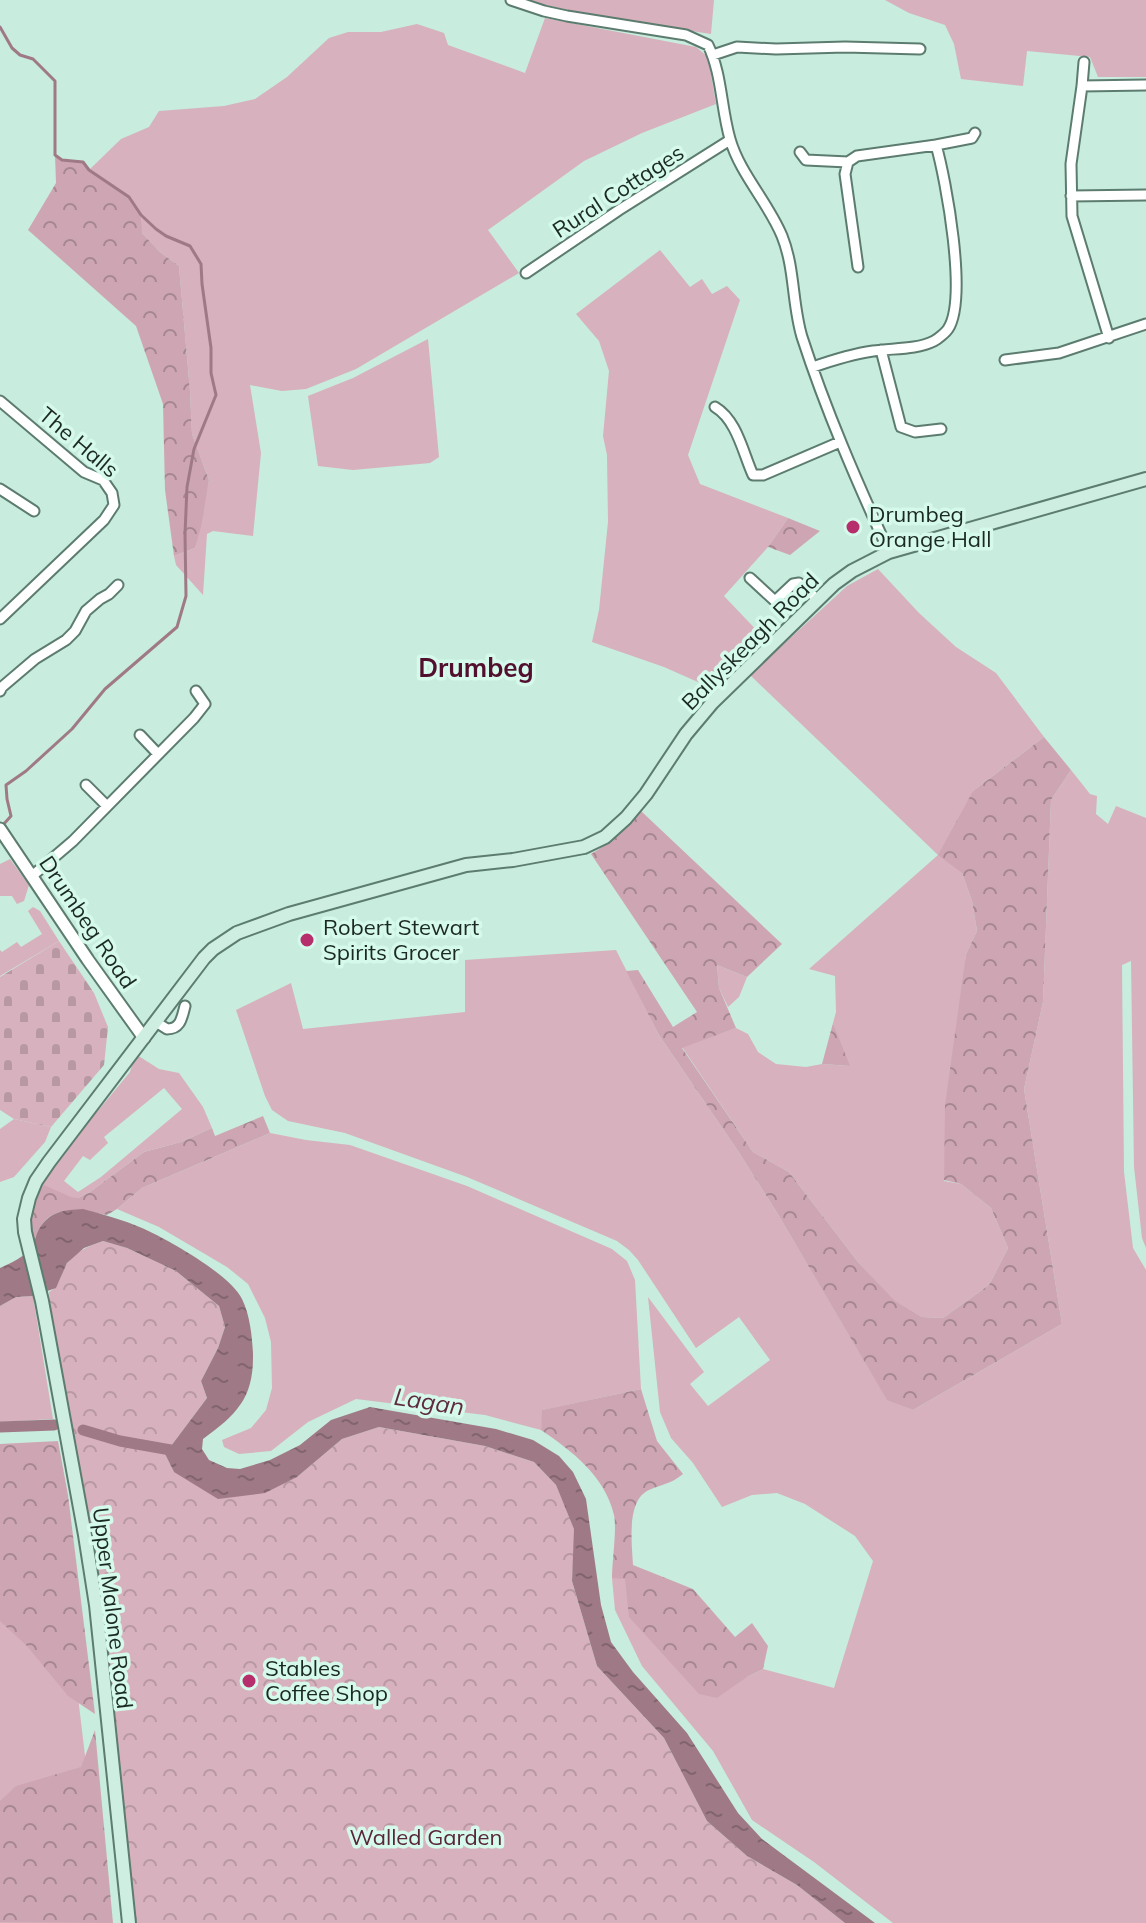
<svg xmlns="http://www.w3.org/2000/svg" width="1146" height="1923" font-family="Mulish,sans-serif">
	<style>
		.green { fill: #d7b1bd; fill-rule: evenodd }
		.forest { fill: url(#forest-crowns) }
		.cemetery { fill: url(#cemetery-stones) }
		.park { fill: url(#park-crowns) }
		.water { fill: url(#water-ripples) }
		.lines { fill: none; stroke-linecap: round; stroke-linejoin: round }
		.stream { stroke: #9f7a86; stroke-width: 3 }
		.canal { stroke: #9f7a86; stroke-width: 11 }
		.minor-casing { stroke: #5c7c6f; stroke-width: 13 }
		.tertiary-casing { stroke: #5c7c6f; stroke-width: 15 }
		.secondary-casing { stroke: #5c7c6f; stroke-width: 16 }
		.minor { stroke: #fff; stroke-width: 9 }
		.tertiary { stroke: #fff; stroke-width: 11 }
		.secondary { stroke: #ceeee2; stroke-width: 12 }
		.poi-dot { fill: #b72e6d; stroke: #d5f9ea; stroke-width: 3 }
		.labels { text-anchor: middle; stroke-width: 7; stroke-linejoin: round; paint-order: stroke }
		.street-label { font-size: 22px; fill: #1b2923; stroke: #d5f9ea }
		.poi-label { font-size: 22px; fill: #1b2923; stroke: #d5f9ea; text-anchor: start }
		.park-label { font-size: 22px; fill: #582539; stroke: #d5f9ea }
		.water-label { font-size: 24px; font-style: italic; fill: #5e2a3e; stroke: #d5f9ea }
		.quarter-label { font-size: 26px; font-weight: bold; fill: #52102e; stroke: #d5f9ea }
	</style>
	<defs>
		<pattern id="forest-crowns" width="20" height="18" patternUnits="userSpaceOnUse" patternTransform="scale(2)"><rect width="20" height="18" fill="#cea6b3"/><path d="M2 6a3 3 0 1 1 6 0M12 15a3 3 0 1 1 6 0" fill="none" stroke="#a68791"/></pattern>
		<pattern id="cemetery-stones" width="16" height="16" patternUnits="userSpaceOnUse" patternTransform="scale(2)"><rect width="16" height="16" fill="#d7b1bd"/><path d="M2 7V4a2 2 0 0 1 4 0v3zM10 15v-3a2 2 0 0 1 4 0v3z" fill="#b898a2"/></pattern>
		<pattern id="park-crowns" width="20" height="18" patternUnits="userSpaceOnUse" patternTransform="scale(2)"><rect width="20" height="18" fill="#d7b1bd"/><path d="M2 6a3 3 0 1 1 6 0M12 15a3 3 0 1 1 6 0" fill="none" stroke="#b898a2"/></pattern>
		<pattern id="water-ripples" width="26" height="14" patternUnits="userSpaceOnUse" patternTransform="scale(2)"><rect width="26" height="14" fill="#9f7a86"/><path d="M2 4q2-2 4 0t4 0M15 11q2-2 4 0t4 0" fill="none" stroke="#81646d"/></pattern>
	</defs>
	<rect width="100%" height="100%" fill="#c8ecdd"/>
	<path class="green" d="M523,0H714L711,34L600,17Z
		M885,0H1146V77H1098L1090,57L1027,51L1023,86L961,79L954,44L945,25L909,13Z
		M545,18L696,47L708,57L716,104L642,133L584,161L488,230L519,273L356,369L306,389L282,391L250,385L261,453L253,536L213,531L207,534L203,595L176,565L174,556L195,548L209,480L192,434L190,391L179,266L160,252L142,233L141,215L129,197L89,170L121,139L149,127L159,111L224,106L255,99L287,77L329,38L348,32H381L417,24L444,33L448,45L525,73Z
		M660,250L690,287L702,279L712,294L727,286L740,300L688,455L700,484L788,518L768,547L724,596L766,640L716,690L664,667L592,642L599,610L608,522L607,455L603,436L609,371L599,341L576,314Z
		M428,339L439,457L430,463L353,470L318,466L308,396L353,378Z
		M878,569L919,613L956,647L996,673L1044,737L973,791L962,873L972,901L977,931L966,954L944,1181L961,1184L991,1208L1008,1248L989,1285L943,1318L922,1317L894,1301L858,1262L789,1172L753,1152L682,1047L736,1028L748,1034L758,1052L776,1064L806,1067L822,1064L849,1066L833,1023L836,1012L835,976L809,969L938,855L750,675L847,586Z
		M1071,770L1090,794L1097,796L1096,814L1108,824L1116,806L1146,818V1248L1142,1238L1134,1167L1131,961L1122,965L1124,1172L1133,1248L1146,1270V1923H893L814,1862L752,1820L713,1751L642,1666L615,1610L612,1578H625L747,1677L763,1669L834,1688L873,1561L855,1536L805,1504L777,1493L752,1495L722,1507L693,1463L671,1438L660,1412L648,1297L704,1372L690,1384L708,1406L770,1360L739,1317L696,1348L638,1260L629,1250L617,1241L467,1177L345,1133L288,1121L272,1110L265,1096L236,1010L291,983L303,1029L465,1012V960L616,950L659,1035L738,1151L779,1216L887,1399L913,1410L1062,1324L1024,1089L1043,1002L1051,800Z
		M10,859L29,885L24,901L17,904L12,896H0V864Z
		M33,907L40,911L59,941L0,976V950L2,952L17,942L21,947L42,934L28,911Z
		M717,965L747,977L739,997L728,1007L719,988Z
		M137,1055L159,1069L179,1073L203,1107L212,1128L181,1142L144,1152L90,1192L78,1198L30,1197L91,1112H97L130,1072L133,1061ZM164,1088L182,1109L101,1177L78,1192L64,1181L83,1156L90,1160L108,1143L104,1137Z
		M14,1119L51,1127L45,1142L14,1177L0,1182V1129Z
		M270,1133L306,1140L350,1145L467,1186L612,1249L627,1261L635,1280L641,1389L543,1410L541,1430L485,1415L356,1399L308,1422L271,1451L239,1454L224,1447L222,1440L251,1428L266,1410L272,1388L271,1342L265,1318L248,1284L227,1267L159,1227L117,1209L142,1188Z
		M33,1296L53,1419L0,1422V1306L16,1297Z
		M51,1471L105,1923H0V1484Z"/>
	<path class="forest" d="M55,155L62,160L83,162C98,183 130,189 140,214C142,219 142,227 142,233L160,252L179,266L190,391L192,434L209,480L201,527L195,548L174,556L165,490L163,404L136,326L28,230L56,183Z
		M788,518L820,531L790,555L768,547Z
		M1044,737L1071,770L1051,800L1043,1002L1024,1089L1062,1324L913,1410L887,1400L779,1216L738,1151L659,1035L626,971L638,970L673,1027L697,1012L591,854C611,843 626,828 641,811L782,944L747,977L717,965L719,988L736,1028L682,1048L753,1152L789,1172L858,1262L895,1301L922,1317L943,1318L989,1285L1008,1248L991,1208L961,1184L944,1180L945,1105L966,954L977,931L972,901L962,873L938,855L973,791Z
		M833,1023L850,1066L822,1064Z
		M263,1116L270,1133L142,1188L117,1209L107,1215C90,1211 62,1206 48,1218C39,1225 36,1236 32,1247C28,1222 29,1206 44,1185L71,1197L78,1198L90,1192L144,1152L181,1142L212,1128L215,1136Z
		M641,1389L657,1441L683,1474C671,1484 662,1484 649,1490C626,1500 632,1544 633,1565L693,1589L735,1637L752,1623L768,1646L763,1669L747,1677L717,1698L699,1694L629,1617L625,1579L612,1578C612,1561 617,1530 614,1515C605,1476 572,1451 541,1430L542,1410Z
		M58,1441L68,1495L95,1714L68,1696L27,1646L0,1621V1444Z
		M95,1730L113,1923L0,1922V1801L16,1786L81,1767Z"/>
	<path class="cemetery" d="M59,941L94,993L108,1027L104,1065L51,1127L14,1119L0,1110V977Z"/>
	<path class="park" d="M103,1241L127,1248L176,1271L219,1306L225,1327L218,1348L201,1381L207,1398L165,1454L174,1472L297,1477L342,1439L379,1427L485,1446L534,1462L556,1485L575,1529L572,1581L597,1666L664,1738L707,1821L747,1856L797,1885L845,1923H135L86,1517L62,1413L49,1292C60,1286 60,1276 66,1265C74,1252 89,1246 103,1241Z"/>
	<path class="water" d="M83,1209C103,1214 123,1220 142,1228C167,1239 231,1275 242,1299C250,1315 252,1336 253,1353C254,1398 237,1414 203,1439L202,1449L209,1460L227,1468L240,1469L270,1460L300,1445L331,1420L370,1407L496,1429L533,1440L559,1456L573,1472L586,1499L601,1605L611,1642L633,1672L687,1733L738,1813L762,1839L875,1923H845L797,1885L747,1856L707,1821L664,1738L597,1666L572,1581L574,1529L556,1485L534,1462L485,1446L379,1427L342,1439L297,1477L265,1493L218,1499L174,1472L165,1454L207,1398L201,1381L218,1348L225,1327L219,1306L176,1271L127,1248L103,1241L84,1248L67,1263L56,1288L33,1296L16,1297L0,1306V1268C11,1263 25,1257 32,1246C35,1241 36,1234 39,1229C50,1211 64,1210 83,1209Z"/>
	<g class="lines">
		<path class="stream" d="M0,27L12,48L20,55L33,59L55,81V155L62,160L83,162L89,170L129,197L141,215L156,229L166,236L190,246L201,264L202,284L211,348V373L216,395L194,449L187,487L185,534L186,596L177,627L105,689L72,729L26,771L6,785L7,799L11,816L2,826"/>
		<path class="canal" d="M0,1427L54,1425
			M83,1430L120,1441L182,1452"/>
		<defs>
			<path id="minor" d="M511,0L544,11L567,16L686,35L708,45C722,74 721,108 730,139C740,174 768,202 782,236C795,268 792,304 802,337C826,411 857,482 889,552
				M713,55L737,47L776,49L845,47L920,49
				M1084,62L1082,86L1071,164L1072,216L1109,338
				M1082,86L1146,85
				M936,145L972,138L975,133
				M800,152L806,160L848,162
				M1071,196L1146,195
				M526,273L619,210L730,140
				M881,350L901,427L915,432L941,429
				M1005,360L1059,353L1146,324
				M813,367C833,360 852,354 873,351C892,348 916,350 934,341C938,339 946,332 948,329C968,299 946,180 936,145L857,156L848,162L845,174L858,267
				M0,401L84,472L103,480L112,493L114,505L104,520L0,619
				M715,407C737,420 743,453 753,475H763L840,442
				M0,489L34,511
				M750,578L775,601L793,584L799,583L817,599
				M0,691L2,687L35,659L66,640L75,631L86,611L100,599L109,594L118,585
				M140,735L158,754
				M86,785L107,806
				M32,876L73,841L194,718L205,704L196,691
				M156,1022L167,1029C181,1029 182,1017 185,1006"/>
			<path id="tertiary" d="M0,829L88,960L144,1038"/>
			<path id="secondary" d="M129,1923L96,1605L85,1535L42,1301L25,1232L24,1219L29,1198L36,1181L49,1162L204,958L213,949L237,933L289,914L466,865L513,860L584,847L605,837L626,818L646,794L686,734L712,703L834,584L852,571L889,552L1146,479"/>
		</defs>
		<use href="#minor" class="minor-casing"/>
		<use href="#tertiary" class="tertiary-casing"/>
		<use href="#secondary" class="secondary-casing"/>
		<use href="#minor" class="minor"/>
		<use href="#tertiary" class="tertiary"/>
		<use href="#secondary" class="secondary"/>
	</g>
	<g class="poi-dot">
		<circle cx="853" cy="527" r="8"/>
		<circle cx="307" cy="940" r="8"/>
		<circle cx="249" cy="1681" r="8"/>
	</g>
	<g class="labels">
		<g class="street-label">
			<text transform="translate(618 191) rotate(-33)" y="8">Rural Cottages</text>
			<text transform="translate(79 442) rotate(40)" y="8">The Halls</text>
			<text transform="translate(750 641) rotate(-45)" y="8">Ballyskeagh Road</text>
			<text transform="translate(88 922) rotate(56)" y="8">Drumbeg Road</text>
			<text transform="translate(113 1608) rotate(83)" y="8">Upper Malone Road</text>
		</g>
		<g class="poi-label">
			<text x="869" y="522">Drumbeg<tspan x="869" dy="25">Orange Hall</tspan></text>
			<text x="323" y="935">Robert Stewart<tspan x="323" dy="25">Spirits Grocer</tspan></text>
			<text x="265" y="1676">Stables<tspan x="265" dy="25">Coffee Shop</tspan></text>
		</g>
		<g class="park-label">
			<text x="426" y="1845">Walled Garden</text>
		</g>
		<g class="water-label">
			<text transform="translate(429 1402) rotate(9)" y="8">Lagan</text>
		</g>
		<g class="quarter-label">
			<text x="476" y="677">Drumbeg</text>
		</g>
	</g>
</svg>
